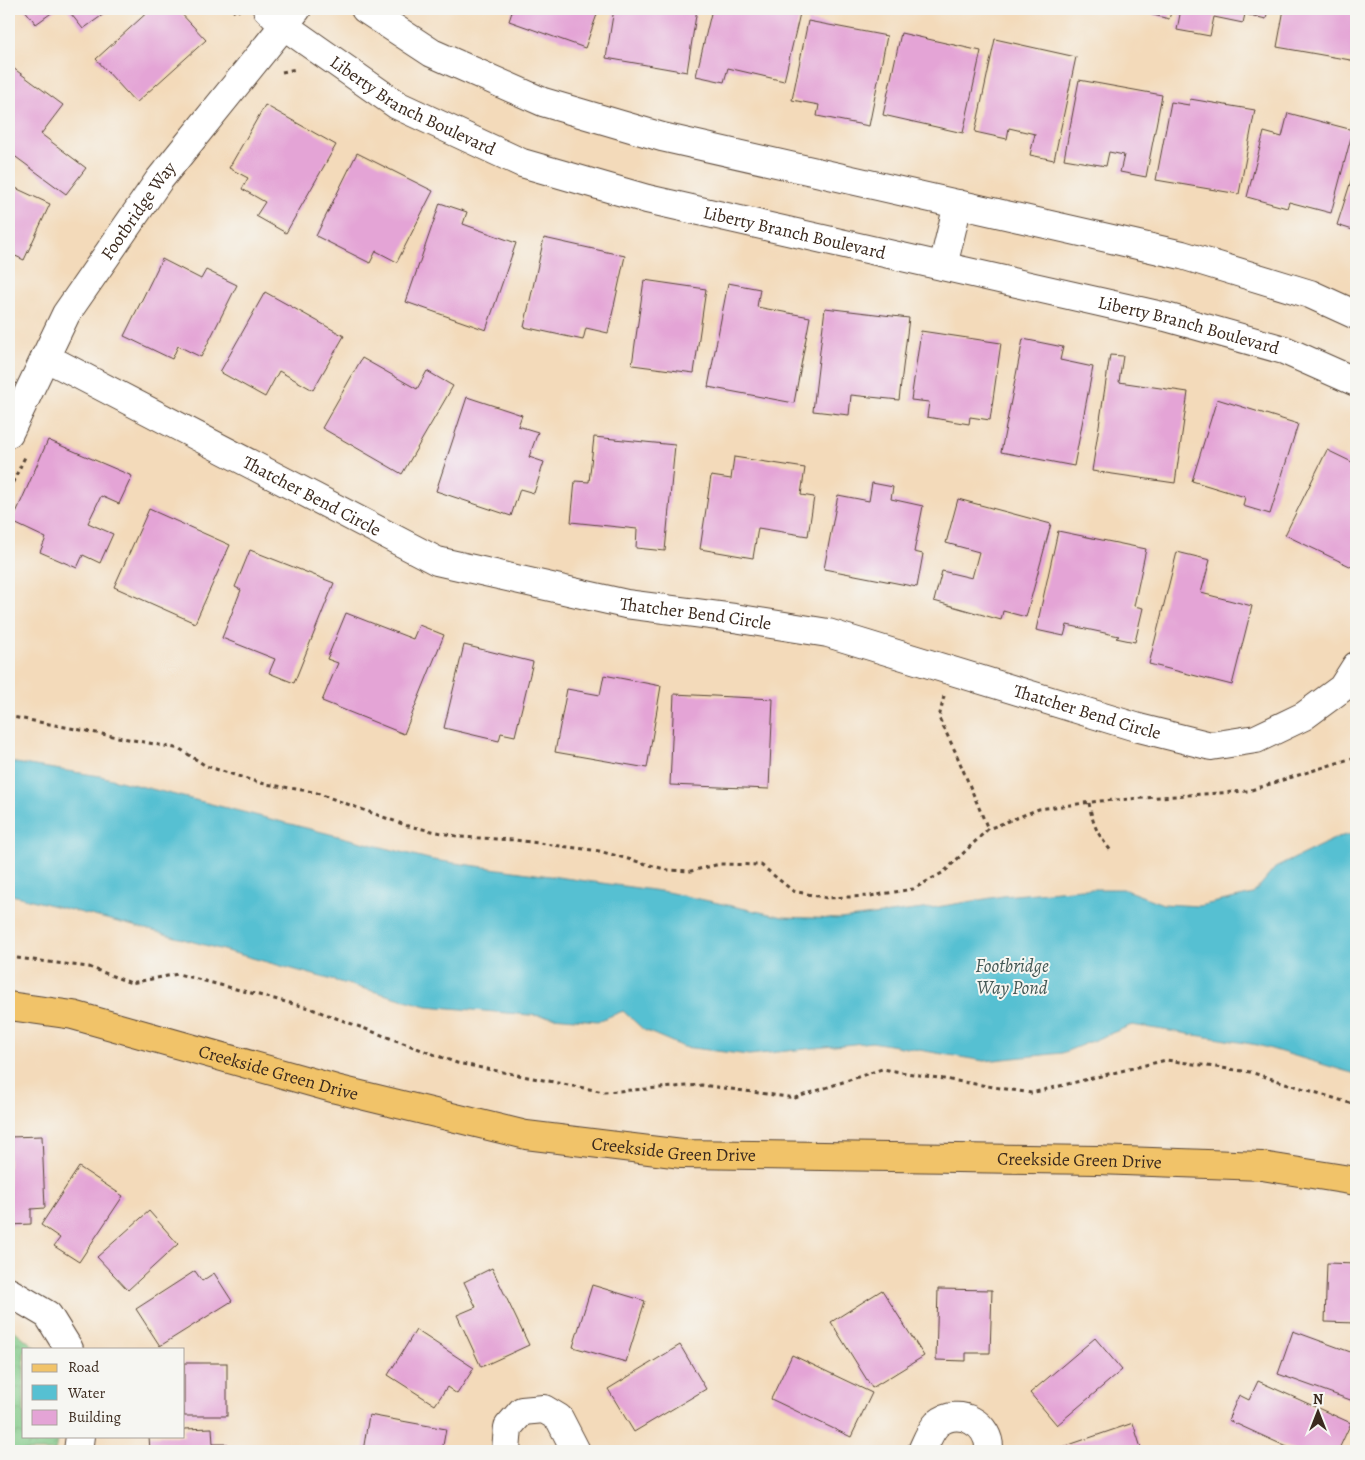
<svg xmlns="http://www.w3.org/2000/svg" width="1365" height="1460" viewBox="0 0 1365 1460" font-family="Alegreya,serif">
	<defs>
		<pattern id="park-crowns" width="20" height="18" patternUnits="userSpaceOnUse" patternTransform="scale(1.25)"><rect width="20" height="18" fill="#7dc784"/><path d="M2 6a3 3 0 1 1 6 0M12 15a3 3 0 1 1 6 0" fill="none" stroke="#68a26b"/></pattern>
	</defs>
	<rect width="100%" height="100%" fill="#f6f6f2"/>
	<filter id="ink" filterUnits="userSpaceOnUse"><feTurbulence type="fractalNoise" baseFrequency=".02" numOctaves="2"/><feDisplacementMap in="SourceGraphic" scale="10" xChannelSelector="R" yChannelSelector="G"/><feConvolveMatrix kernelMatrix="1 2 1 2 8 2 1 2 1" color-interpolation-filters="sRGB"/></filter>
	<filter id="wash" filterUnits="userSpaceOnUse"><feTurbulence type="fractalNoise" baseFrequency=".0096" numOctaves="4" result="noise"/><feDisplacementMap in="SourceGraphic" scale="20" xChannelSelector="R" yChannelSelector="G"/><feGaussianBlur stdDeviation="1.12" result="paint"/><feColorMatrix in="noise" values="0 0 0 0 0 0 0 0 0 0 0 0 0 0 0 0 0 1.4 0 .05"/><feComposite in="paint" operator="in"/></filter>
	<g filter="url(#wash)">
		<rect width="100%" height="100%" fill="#f3daba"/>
		<polygon fill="url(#park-crowns)" stroke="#5c7851" points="9,1326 37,1349 24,1349 24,1436 58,1436 55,1451 9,1451"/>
		<polygon fill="#56c0d2" stroke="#487578" points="9,762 100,776 433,860 667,892 783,917 840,919 931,908 1003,896 1081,889 1123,889 1163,904 1199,906 1253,894 1275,868 1338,837 1356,833 1356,1074 1345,1071 1258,1045 1132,1025 1062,1053 984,1061 872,1042 749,1055 684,1047 644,1030 623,1011 598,1021 427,1006 161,933 12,895 9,891"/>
		<g id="blocks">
			<g fill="#e4a4d6">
				<polygon points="24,9 57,9 36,24"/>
				<polygon points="67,9 111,9 83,29"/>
				<polygon points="151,9 177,9 206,40 136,103 96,59"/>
				<polygon points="513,9 599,9 585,48 509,21"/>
				<polygon points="614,9 697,9 687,72 606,58"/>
				<polygon points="712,9 801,9 784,81 728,68 724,82 696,76"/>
				<polygon points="1130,9 1172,9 1169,19"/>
				<polygon points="1181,9 1268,9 1266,19 1245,14 1243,23 1214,17 1210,36 1177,30"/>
				<polygon points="1284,9 1356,9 1356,61 1277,47"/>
				<polygon points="808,21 887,36 869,126 817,116 819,105 792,100"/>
				<polygon points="901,33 981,51 963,133 883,115"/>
				<polygon points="995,39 1076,57 1054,160 1030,155 1035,134 1009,128 1007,139 975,132"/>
				<polygon points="9,65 63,105 41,134 86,168 66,194 9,152"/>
				<polygon points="1079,80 1162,95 1146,177 1120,172 1124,155 1109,152 1106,166 1064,159"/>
				<polygon points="1190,99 1255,110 1239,194 1156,180 1171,102 1189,105"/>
				<polygon points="265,105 336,145 286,233 256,216 265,202 242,189 248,178 229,168"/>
				<polygon points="1288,113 1353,130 1331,213 1289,202 1287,208 1247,197 1264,132 1282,137"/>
				<polygon points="357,153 433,191 397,262 376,251 370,263 316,236"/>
				<polygon points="1356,165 1356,231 1337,225"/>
				<polygon points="9,185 50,204 24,260 9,253"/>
				<polygon points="440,203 467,212 463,224 516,243 486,330 406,302"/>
				<polygon points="544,238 625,256 608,333 586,328 583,340 524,327"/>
				<polygon points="162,259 201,279 206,270 237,285 201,357 178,346 172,359 124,336"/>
				<polygon points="644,280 706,289 694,373 632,365"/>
				<polygon points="728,283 760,289 757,307 810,317 794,403 708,387"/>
				<polygon points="265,292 344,336 313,390 279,371 265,397 220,372"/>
				<polygon points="825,308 909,318 899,400 851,395 849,415 813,411"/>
				<polygon points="921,331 1001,343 990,420 970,417 969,424 927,417 929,402 911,400"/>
				<polygon points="1023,339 1063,347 1060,360 1093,367 1074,466 1001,452"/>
				<polygon points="1110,355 1123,356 1119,382 1188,392 1175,483 1092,471"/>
				<polygon points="362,358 417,389 427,371 453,386 402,474 322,428"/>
				<polygon points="467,397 522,415 518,426 538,432 529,457 544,462 534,493 520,489 511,516 436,491"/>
				<polygon points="1217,399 1298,424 1270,514 1243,506 1245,497 1192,481"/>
				<polygon points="594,437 675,445 665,551 636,548 637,529 571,522 575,481 589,482"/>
				<polygon points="48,440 132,476 119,504 101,496 88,523 113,534 100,563 83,555 77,568 40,552 46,538 12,522"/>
				<polygon points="1327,450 1356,464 1356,569 1285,535"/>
				<polygon points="734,457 805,468 801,495 814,497 808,536 758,528 753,558 700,549 711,476 731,479"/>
				<polygon points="872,483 893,487 891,499 923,506 914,552 923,554 917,587 824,569 838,495 869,501"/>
				<polygon points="958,499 1051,524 1026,617 1003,611 1001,620 934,601 942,571 972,578 979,552 946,543"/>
				<polygon points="149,509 230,545 195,623 114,587"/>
				<polygon points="1058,531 1146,549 1134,606 1143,608 1135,642 1116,638 1119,636 1067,625 1064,636 1036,630"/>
				<polygon points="250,550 334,583 294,683 269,673 275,659 222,638 241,590 235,587"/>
				<polygon points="1177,552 1210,560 1201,593 1252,606 1232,685 1149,664"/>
				<polygon points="346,613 413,639 419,625 444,635 404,734 322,701 338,663 327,659"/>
				<polygon points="464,645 533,662 515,736 501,733 499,741 444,728"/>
				<polygon points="604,675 661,686 647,768 555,752 567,689 600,695"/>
				<polygon points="674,694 773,699 769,789 670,785"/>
				<polygon points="42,1136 45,1208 31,1209 31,1224 9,1225 9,1137"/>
				<polygon points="79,1167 123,1196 79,1262 54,1246 60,1238 41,1225"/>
				<polygon points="149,1211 178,1244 128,1290 97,1257"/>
				<polygon points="1327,1263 1356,1264 1356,1323 1325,1322"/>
				<polygon points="492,1268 529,1345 481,1367 457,1315 476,1307 464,1282"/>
				<polygon points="195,1271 202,1281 214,1273 232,1301 160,1346 136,1309"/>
				<polygon points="592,1285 645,1301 626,1362 573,1347"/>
				<polygon points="938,1289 992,1290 990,1353 966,1353 966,1361 936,1360"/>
				<polygon points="882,1290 924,1356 872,1388 831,1322"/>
				<polygon points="416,1330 474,1368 457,1394 447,1387 435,1405 388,1375"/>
				<polygon points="1293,1331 1356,1354 1356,1402 1278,1374"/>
				<polygon points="1095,1338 1122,1370 1057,1425 1030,1393"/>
				<polygon points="680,1345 706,1389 634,1432 608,1389"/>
				<polygon points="792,1355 872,1393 851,1437 771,1399"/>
				<rect x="184" y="1363" width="43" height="53"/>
				<polygon points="1258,1381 1351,1423 1338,1451 1296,1451 1228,1420 1239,1395 1249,1400"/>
				<polygon points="369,1415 446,1429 442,1451 363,1451"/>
				<polygon points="1133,1423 1142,1451 1051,1451"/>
				<polygon points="212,1428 213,1444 228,1444 229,1451 150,1451 149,1436 184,1436 184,1429"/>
			</g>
		</g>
	</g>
	<g filter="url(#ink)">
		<use href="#blocks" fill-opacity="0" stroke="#574435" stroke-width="1"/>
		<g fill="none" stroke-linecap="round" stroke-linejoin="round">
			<defs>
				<g id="minor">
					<path id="s1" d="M267 9 283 25 397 105 522 163 647 199 1166 317 1284 350 1356 382"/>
					<polyline points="365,9 432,53 543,102 662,137 1182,255 1310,294 1356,315"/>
					<polyline points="943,266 958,204"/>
					<path id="s2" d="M45 357 437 561 626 604 734 618 828 633 1139 728 1211 746 1256 739 1304 716 1342 688 1356 666"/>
					<path id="s3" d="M9 433 66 314 159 180 297 9"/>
					<polyline points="9,1292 48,1315 69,1349"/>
					<polyline points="78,1451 80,1436"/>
					<polyline points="506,1451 508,1427 522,1411 544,1409 559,1418 576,1451"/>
					<path d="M922 1451C926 1442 930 1431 937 1424 959 1406 991 1424 989 1451"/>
				</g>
				<g id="major">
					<path id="s4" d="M9 1006 73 1015 336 1089 526 1135 682 1154 1097 1160 1262 1166 1356 1181"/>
				</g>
			</defs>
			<use href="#minor" stroke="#574435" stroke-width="30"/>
			<use href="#major" stroke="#574435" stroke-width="30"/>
			<g stroke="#574435" stroke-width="3" stroke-dasharray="4 4" stroke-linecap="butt">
				<polyline points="232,9 236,13 240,9"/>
				<polyline points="282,72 296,69"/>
				<polyline points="9,490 25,457"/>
				<polyline points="944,696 939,718 955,751 988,829"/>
				<polyline points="9,713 13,717 180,749 206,766 260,783 314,792 408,826 461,837 515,840 599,851 668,870 691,871 720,864 761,865 793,891 827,898 870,896 913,889 944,872 988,829 1039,809 1100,801 1248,791 1356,757"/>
				<path d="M1089 803C1093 825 1097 834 1112 852"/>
				<polyline points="9,957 89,967 131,983 178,974 309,1008 457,1063 604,1092 702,1085 795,1098 882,1069 1031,1093 1166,1060 1250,1072 1356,1105"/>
			</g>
			<use href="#minor" stroke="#fff" stroke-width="28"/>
			<use href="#major" stroke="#f1c369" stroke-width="28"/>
		</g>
	</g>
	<g text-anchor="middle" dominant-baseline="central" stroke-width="4" stroke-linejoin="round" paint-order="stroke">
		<g font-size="18" fill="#3b2a1e" stroke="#f6f6f2">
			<text stroke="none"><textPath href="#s1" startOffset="176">Liberty Branch Boulevard</textPath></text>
			<text stroke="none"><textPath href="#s3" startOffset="258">Footbridge Way</textPath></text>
			<text stroke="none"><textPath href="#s1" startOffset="581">Liberty Branch Boulevard</textPath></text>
			<text stroke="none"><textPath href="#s1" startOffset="986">Liberty Branch Boulevard</textPath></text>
			<text stroke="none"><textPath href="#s2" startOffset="301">Thatcher Bend Circle</textPath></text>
			<text stroke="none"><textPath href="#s2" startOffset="706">Thatcher Bend Circle</textPath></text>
			<text stroke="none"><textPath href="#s2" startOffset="1111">Thatcher Bend Circle</textPath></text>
			<text stroke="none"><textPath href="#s4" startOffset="278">Creekside Green Drive</textPath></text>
			<text stroke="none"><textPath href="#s4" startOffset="682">Creekside Green Drive</textPath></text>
			<text stroke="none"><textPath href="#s4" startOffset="1088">Creekside Green Drive</textPath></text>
		</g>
		<g font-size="19" font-style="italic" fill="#435754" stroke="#f6f6f2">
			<text x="1012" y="966">Footbridge<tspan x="1012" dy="22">Way Pond</tspan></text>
		</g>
	</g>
	<rect width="1365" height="1460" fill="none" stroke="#f6f6f2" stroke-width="30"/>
	<rect x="22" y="1348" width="162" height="90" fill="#f6f6f2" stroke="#aba49d"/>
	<rect x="32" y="1364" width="25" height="8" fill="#f1c369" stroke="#aba49d"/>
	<text x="68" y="1372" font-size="15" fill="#3b2a1e">Road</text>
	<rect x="32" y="1385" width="25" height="15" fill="#56c0d2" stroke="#aba49d"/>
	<text x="68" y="1398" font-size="15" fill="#3b2a1e">Water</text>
	<rect x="32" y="1410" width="25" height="15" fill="#e4a4d6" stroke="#aba49d"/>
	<text x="68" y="1422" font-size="15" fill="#3b2a1e">Building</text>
	<g transform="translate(1318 1412)" stroke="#f6f6f2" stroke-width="4" paint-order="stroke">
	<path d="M0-4L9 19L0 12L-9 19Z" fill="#3b2a1e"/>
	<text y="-8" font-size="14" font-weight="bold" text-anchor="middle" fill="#3b2a1e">N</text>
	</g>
</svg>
